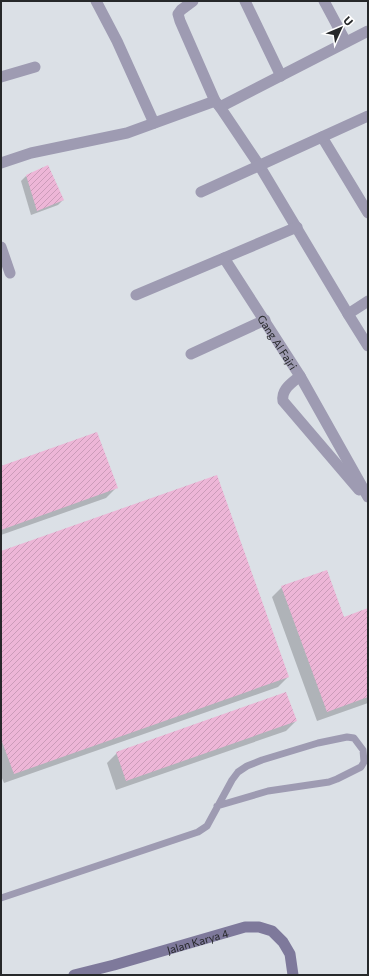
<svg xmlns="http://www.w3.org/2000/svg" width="369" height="976" viewBox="0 0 369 976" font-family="Commissioner,sans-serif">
	<defs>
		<pattern id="building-hatch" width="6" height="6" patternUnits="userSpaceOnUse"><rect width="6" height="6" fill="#edb6d7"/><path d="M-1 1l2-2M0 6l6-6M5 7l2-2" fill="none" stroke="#cb9cb9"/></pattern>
	</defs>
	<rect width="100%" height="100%" fill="#dbe0e6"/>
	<g fill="#0003">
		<polygon points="26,176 63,200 58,205 31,215 21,181"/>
		<polygon points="1,467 116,488 106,498 1,535"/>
		<polygon points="1,552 288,677 278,687 4,783 1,776"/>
		<polygon points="282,587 343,618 368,609 368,703 317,721 272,597"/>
		<polygon points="296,721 286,731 116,790 107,763 117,753"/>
	</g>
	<g fill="url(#building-hatch)">
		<polygon points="48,165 64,200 37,211 26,175"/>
		<polygon points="97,432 118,488 1,530 1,466"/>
		<polygon points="217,475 289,677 14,774 1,739 1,551"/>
		<polygon points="327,570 344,617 368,608 368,697 327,712 281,586"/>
		<polygon points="286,692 297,721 126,781 116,752"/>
	</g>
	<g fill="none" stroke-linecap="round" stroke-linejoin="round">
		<polyline stroke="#9e9bb2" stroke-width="7" points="1,898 198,832 207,826 232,780 238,772 247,766 262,760 318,743 347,737 354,738 363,750 364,762 361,767 337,779 329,782 268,791 217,806"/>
		<g stroke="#9e9bb2" stroke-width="11">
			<polyline points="96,1 117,41 154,123"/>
			<polyline points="193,1 181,10 178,14 180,21 215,101"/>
			<polyline points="245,1 281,76"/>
			<polyline points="324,1 346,42"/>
			<polyline points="1,77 35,67"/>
			<polyline points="220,107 368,31"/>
			<polyline points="322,137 368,213"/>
			<polyline points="1,163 31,153 127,133 215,101 220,107 259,165 348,314 368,301"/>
			<polyline points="201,192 368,116"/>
			<path id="s1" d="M297 227 224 258 300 376 368 497"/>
			<polyline points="1,247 10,273"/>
			<polyline points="136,295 224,258"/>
			<polyline points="348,314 368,346"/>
			<polyline points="191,354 265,320"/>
			<path d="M300 376C292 383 281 389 283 401L359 490"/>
		</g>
		<path stroke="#7e799b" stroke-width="11" id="s2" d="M74 975 114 965 245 927H259L272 931 283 942 290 954 293 975"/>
	</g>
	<g text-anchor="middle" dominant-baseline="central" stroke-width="3" stroke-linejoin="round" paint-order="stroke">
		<g font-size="11" fill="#26282a" stroke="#fff">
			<text stroke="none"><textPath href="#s1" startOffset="179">Gang Al Fajri</textPath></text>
			<text stroke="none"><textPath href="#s2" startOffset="128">Jalan Karya 4</textPath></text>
		</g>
	</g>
	<rect width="369" height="976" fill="none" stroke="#26282a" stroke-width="4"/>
	<g transform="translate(341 28) rotate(46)" stroke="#ffffff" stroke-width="3" paint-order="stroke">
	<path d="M0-3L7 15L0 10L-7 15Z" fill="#26282a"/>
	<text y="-6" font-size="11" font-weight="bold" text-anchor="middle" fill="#26282a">U</text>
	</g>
</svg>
